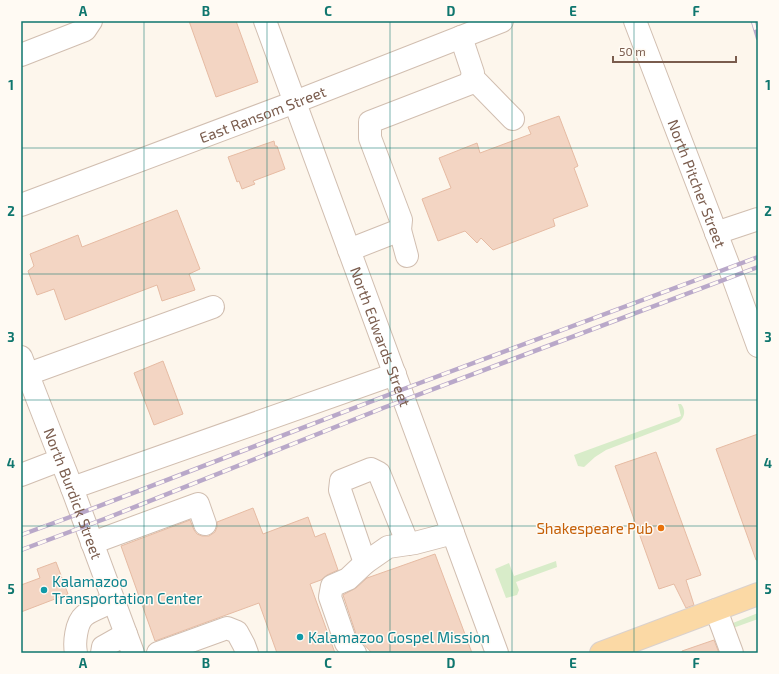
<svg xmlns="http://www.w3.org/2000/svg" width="779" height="674" viewBox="0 0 779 674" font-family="'Exo 2',sans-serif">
	<rect width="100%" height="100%" fill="#fdf6ec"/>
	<g fill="#d8ecc9">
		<path d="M678 404H681C686 410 685 417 679 422L606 450 595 457 584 467 578 466 574 455 681 416Z"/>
		<polygon points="556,561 557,567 516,582 519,590 517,595 506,598 495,569 509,563 514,576"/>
		<polygon points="758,613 758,619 733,628 728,625"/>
	</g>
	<g fill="#f3d5c3" stroke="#e6bba3">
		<polygon points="189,21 236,21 258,82 216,97"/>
		<polygon points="559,116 578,166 574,168 588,206 553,219 555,226 493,250 481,238 477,243 465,231 438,241 422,199 451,188 439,158 477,143 480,153 531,134 528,127"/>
		<polygon points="274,141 275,146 277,146 285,169 253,181 255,184 242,189 239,181 237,182 228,157"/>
		<polygon points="177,210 200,269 189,274 195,290 162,301 157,285 65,320 54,289 37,295 28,271 34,266 30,254 78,235 82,247"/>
		<polygon points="163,361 183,414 154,425 134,373"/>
		<polygon points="758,434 758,560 756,560 716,449"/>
		<polygon points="656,452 701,575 686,580 694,605 686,608 674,584 659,589 615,466"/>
		<polygon points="253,508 263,534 308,517 315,537 325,533 338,570 327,575 321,580 310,584 335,653 277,653 259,603 155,641 121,546 190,520 194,530 197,534 202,536 209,536 215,532 217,527 217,522"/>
		<polygon points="435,554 472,653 372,653 357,637 343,595 356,588 367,578"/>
		<polygon points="56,562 68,594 21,612 21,585 40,578 37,569"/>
		<polygon points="714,640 719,653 682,653 682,651"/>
	</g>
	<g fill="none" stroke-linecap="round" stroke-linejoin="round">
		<defs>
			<g id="minor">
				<path id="s1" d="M265 21 497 653"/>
				<path id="s2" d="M635 21 733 277 758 346"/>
				<polyline points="21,55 85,30 91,21"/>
				<polyline points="472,77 513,119"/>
				<path id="s3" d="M21 205 295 102 502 21"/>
				<polyline points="400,230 407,256"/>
				<polyline points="716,233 758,219"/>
				<polyline points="349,250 400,230 401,220 370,138 370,122 471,83 473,73 461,37"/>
				<path id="s4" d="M21 357 72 488 133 653"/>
				<polyline points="28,374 213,307"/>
				<polyline points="21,475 60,460"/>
				<polyline points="72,488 395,374"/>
				<polyline points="92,543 198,504 205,524"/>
				<polyline points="365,563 340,490 341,481 371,469 379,473 408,544"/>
				<polyline points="716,610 732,653"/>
				<path d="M76 653C74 643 76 623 84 616 89 611 106 605 113 601"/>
				<polyline points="102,653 103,647 126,634"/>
				<polyline points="158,653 227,628 237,632 244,645 247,653"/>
				<polyline points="355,653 346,643 330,597 332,586 348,579 365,563 388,547 415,543 453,533"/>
			</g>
			<polyline id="major" points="601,653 758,594"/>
		</defs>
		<use href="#minor" stroke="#d1beb0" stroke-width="24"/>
		<use href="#major" stroke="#dad1cd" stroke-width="24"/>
		<use href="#minor" stroke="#fff" stroke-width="22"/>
		<use href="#major" stroke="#fbd9a5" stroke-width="22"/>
		<defs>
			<g id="rail">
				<polyline points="753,21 758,38"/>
				<polyline points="21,535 81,513 401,390 758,257"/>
				<polyline points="21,550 107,518 383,408 758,267"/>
			</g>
		</defs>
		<use href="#rail" stroke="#b9a8c9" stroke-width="4.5"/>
		<use href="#rail" stroke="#fffaf3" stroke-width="3" stroke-dasharray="9" stroke-linecap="butt"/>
	</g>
	<path fill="none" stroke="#0f766e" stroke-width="1" stroke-opacity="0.55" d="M144 21V653M267 21V653M390 21V653M512 21V653M634 21V653M21 148H758M21 274H758M21 400H758M21 526H758"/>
	<circle fill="#e8710a" stroke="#fffaf3" stroke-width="1.5" cx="661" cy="528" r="4"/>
	<g fill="#0f9aa8" stroke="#fffaf3" stroke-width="1.5">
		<circle cx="44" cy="590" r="4"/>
		<circle cx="300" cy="637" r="4"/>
	</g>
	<g text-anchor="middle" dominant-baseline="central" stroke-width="3" stroke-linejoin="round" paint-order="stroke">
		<g font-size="15" fill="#7a5c4d" stroke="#fffaf3">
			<text stroke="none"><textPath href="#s3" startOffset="258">East Ransom Street</textPath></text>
			<text stroke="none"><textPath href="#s2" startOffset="174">North Pitcher Street</textPath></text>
			<text stroke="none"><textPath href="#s1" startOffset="336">North Edwards Street</textPath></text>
			<text stroke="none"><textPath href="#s4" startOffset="146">North Burdick Street</textPath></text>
		</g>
		<g font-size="15" fill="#c56008" stroke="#fffaf3" text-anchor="end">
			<text x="653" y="528">Shakespeare Pub</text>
		</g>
		<g font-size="15" fill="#0d838f" stroke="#fffaf3" text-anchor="start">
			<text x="52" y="581">Kalamazoo<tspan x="52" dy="17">Transportation Center</tspan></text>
			<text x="308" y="637">Kalamazoo Gospel Mission</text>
		</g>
	</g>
	<rect width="779" height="674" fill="none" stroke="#fffaf3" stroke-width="44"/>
	<path d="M613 56v6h123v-6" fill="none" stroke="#7a5c4d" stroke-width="2"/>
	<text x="619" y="56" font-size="12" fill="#7a5c4d" stroke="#fffaf3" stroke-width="3" paint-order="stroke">50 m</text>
	<rect x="22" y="22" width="735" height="630" fill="none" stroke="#0f766e" stroke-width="1.5"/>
	<g font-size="13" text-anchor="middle" font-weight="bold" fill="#0f766e">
		<text x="83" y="16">A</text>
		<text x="206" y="16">B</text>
		<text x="328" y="16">C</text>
		<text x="451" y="16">D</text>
		<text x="573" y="16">E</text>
		<text x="696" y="16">F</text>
		<text x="11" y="90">1</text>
		<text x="768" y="90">1</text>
		<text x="11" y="216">2</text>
		<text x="768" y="216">2</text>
		<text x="11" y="342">3</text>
		<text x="768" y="342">3</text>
		<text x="11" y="468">4</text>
		<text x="768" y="468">4</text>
		<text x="11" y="594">5</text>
		<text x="768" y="594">5</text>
		<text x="83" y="668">A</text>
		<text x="206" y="668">B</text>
		<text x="328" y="668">C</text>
		<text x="451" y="668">D</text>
		<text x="573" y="668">E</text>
		<text x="696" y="668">F</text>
	</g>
</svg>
